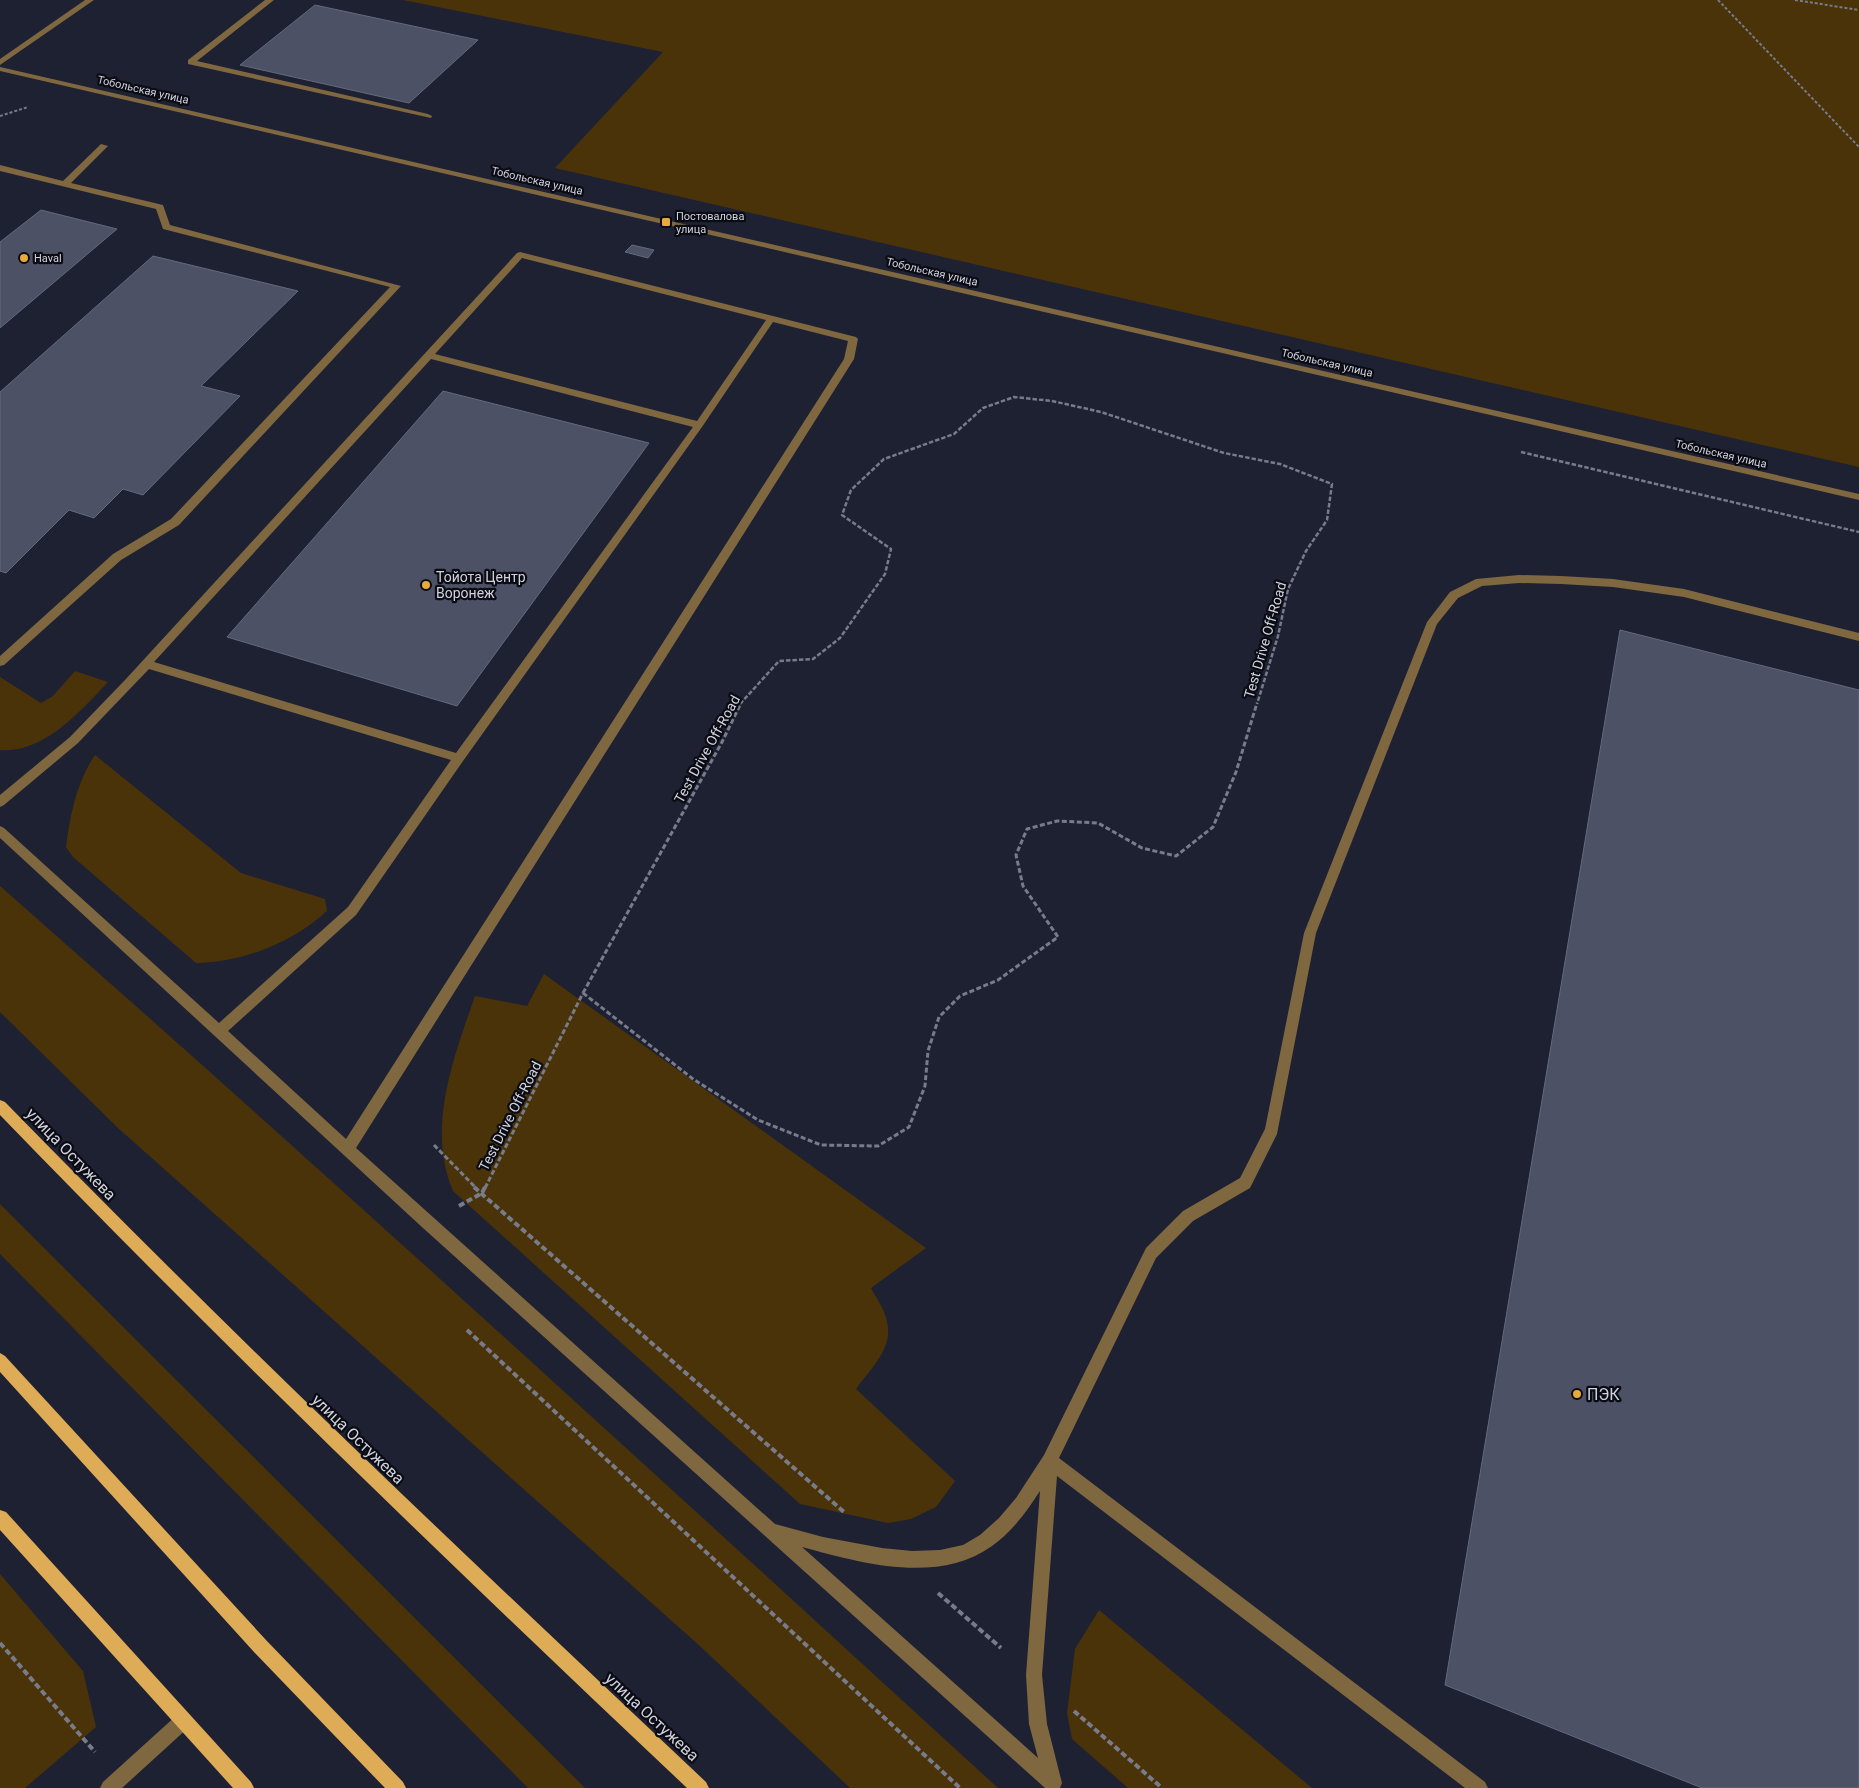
<svg xmlns="http://www.w3.org/2000/svg" width="1859" height="1788" viewBox="0 0 1859 1788" font-family="Roboto,sans-serif">
	<rect width="100%" height="100%" fill="#1e2132"/>
	<g fill="#4a3309">
		<polygon points="403,0 1859,0 1859,467 555,168 663,52"/>
		<path d="M75 671 108 682C81 711 43 754 0 750V677L41 703 53 696Z"/>
		<path d="M95 755 241 873 325 899 327 911C292 943 243 962 196 963L73 857 66 847C70 815 77 781 95 755Z"/>
		<path d="M0 886C337 1182 667 1485 998 1788H850L701 1647 118 1128 0 1012Z"/>
		<path d="M544 974 926 1248 871 1288C875 1296 881 1304 884 1312 898 1345 874 1364 856 1389L955 1481 936 1507 911 1519 888 1523 800 1504 453 1191C426 1128 454 1057 475 996L527 1006Z"/>
		<polygon points="0,1204 585,1788 528,1788 0,1254"/>
		<polygon points="0,1574 83,1671 96,1727 25,1788 0,1788"/>
		<polygon points="1099,1610 1312,1788 1128,1788 1072,1739 1067,1713 1075,1649"/>
	</g>
	<g fill="#4c5165" stroke="#65697e">
		<polygon points="315,5 478,40 409,103 240,65"/>
		<polygon points="41,210 117,229 0,328 0,242"/>
		<polygon points="632,245 654,250 648,258 625,252"/>
		<polygon points="153,256 298,291 201,386 240,396 143,495 123,489 94,518 69,510 6,573 0,571 0,392"/>
		<polygon points="443,391 649,443 457,706 227,637"/>
		<polygon points="1620,630 1859,690 1859,1788 1702,1788 1445,1685"/>
	</g>
	<g fill="none" stroke-linecap="round" stroke-linejoin="round">
		<g stroke="#787b89" stroke-width="2" stroke-dasharray="3 2" stroke-linecap="butt">
			<polyline points="1718,0 1859,147"/>
			<polyline points="1795,0 1859,10"/>
			<polyline points="0,116 28,107"/>
		</g>
		<g stroke="#787b89" stroke-width="2.5" stroke-dasharray="4.5 2" stroke-linecap="butt">
			<polyline points="1521,452 1859,532"/>
			<polyline points="740,704 779,661 813,659 840,638 885,574 891,549 842,515 851,490 884,459 954,434 983,408 1014,397 1052,401 1101,412 1224,453 1280,464 1332,484 1327,520 1306,551 1288,589 1278,636 1257,704"/>
		</g>
		<g stroke="#787b89" stroke-width="3" stroke-dasharray="5 2.5" stroke-linecap="butt">
			<polyline points="583,993 693,1079 758,1120 821,1145 878,1146 909,1127 925,1086 928,1051 939,1017 960,996 998,980 1058,937 1023,886 1016,855 1027,829 1057,821 1098,823 1142,848 1176,856 1213,827 1236,772 1257,703"/>
			<polyline points="583,993 722,742 741,703"/>
			<polyline points="434,1145 476,1188"/>
			<polyline points="485,1188 583,993"/>
		</g>
		<g stroke="#787b89" stroke-width="4" stroke-dasharray="6 3" stroke-linecap="butt">
			<polyline points="474,1187 844,1512"/>
			<polyline points="459,1206 482,1193 485,1187"/>
			<polyline points="467,1330 960,1788"/>
			<polyline points="938,1593 1001,1648"/>
			<polyline points="0,1643 95,1752"/>
			<polyline points="1074,1711 1162,1788"/>
		</g>
		<g fill="#7f6740" fill-rule="evenodd">
			<polygon points="85,0 94,0 0,65 0,59"/>
			<polygon points="265,0 274,0 197,61 428,114 432,116 431,118 188,64 188,60"/>
			<polygon points="0,67 1859,494 1859,500 0,71"/>
			<polygon points="101,144 108,146 71,183 163,205 170,225 401,286 179,525 121,560 4,665 0,666 0,656 113,554 171,519 390,287 163,229 156,209 0,171 0,165 63,181"/>
			<path d="M520 252 856 337 858 339 854 359 356 1148 775 1524 823 1537 882 1548 912 1551 940 1550 963 1545 980 1535 999 1518 1016 1498 1044 1455 1146 1248 1183 1211 1240 1178 1265 1129 1304 933 1427 622 1450 592 1476 579 1519 575 1561 576 1613 579 1684 589 1859 633V641L1684 597 1613 587 1561 584 1519 583 1482 586 1458 598 1437 624 1316 933 1277 1134 1250 1188 1193 1221 1156 1258 1059 1458 1485 1782 1488 1788H1465L1057 1476 1042 1675 1047 1724 1062 1783 1060 1788H1045L423 1228 0 838V826L4 828 219 1023 348 907 451 760 149 669 78 743 4 805 0 807V795L70 737 125 680 517 253ZM522 258 766 320 697 421 435 354ZM773 322 848 341 844 359 346 1139 228 1031 356 915 463 761 702 427ZM431 359 693 427 456 753 154 662ZM1040 1491 1026 1675 1029 1724 1038 1758 802 1547C861 1563 938 1585 992 1546 1012 1532 1027 1511 1040 1491Z"/>
			<polygon points="183,1712 189,1715 192,1721 189,1727 122,1788 100,1788 103,1782 177,1715"/>
		</g>
		<g fill="#deab56" fill-rule="evenodd">
			<path d="M0 1100 5 1102C232 1335 469 1559 706 1782L709 1788H687C454 1568 223 1346 0 1115Z"/>
			<polygon points="0,1353 5,1356 266,1640 403,1782 406,1788 385,1788 254,1652 0,1372"/>
			<polygon points="0,1510 6,1512 251,1782 254,1788 233,1788 0,1530"/>
		</g>
	</g>
	<g fill="#e9ab38" stroke="#0a0b13" stroke-width="2">
		<rect x="661" y="217" width="10" height="10" rx="2.5"/>
		<circle cx="24" cy="258" r="5"/>
		<circle cx="426" cy="585" r="5"/>
		<circle cx="1577" cy="1394" r="5"/>
	</g>
	<g text-anchor="middle" dominant-baseline="central" stroke-width="4.5" stroke-linejoin="round" paint-order="stroke">
		<g font-size="11" fill="#d0d2de" stroke="#0a0b13">
			<text transform="translate(143 90) rotate(13)">Тобольская улица</text>
			<text transform="translate(537 181) rotate(13)">Тобольская улица</text>
			<text transform="translate(932 272) rotate(13)">Тобольская улица</text>
			<text transform="translate(1327 363) rotate(13)">Тобольская улица</text>
			<text transform="translate(1721 454) rotate(13)">Тобольская улица</text>
		</g>
		<g font-size="11" fill="#d0d2de" stroke="#0a0b13" text-anchor="start">
			<text x="676" y="216">Постовалова<tspan x="676" dy="13">улица</tspan></text>
			<text x="34" y="258">Haval</text>
		</g>
		<g font-size="14" fill="#d0d2de" stroke="#0a0b13" text-anchor="start">
			<text x="436" y="577">Тойота Центр<tspan x="436" dy="16">Воронеж</tspan></text>
		</g>
		<g font-size="14" fill="#d0d2de" stroke="#0a0b13">
			<text transform="translate(1265 640) rotate(-74)">Test Drive Off-Road</text>
			<text transform="translate(707 749) rotate(-61)">Test Drive Off-Road</text>
			<text transform="translate(510 1116) rotate(-63)">Test Drive Off-Road</text>
		</g>
		<g font-size="16" fill="#d0d2de" stroke="#0a0b13">
			<text transform="translate(71 1154) rotate(46)">улица Остужева</text>
			<text transform="translate(358 1439) rotate(44)">улица Остужева</text>
			<text transform="translate(652 1717) rotate(43)">улица Остужева</text>
		</g>
		<g font-size="16" fill="#d0d2de" stroke="#0a0b13" text-anchor="start">
			<text x="1587" y="1394">ПЭК</text>
		</g>
	</g>
</svg>
